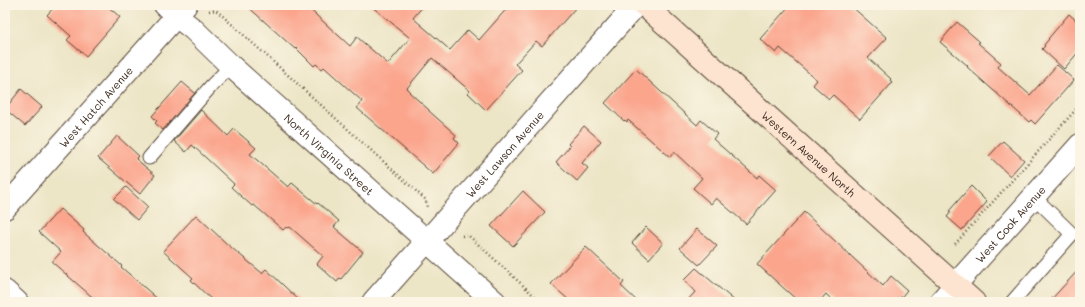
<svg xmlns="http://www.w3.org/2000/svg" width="1085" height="307" viewBox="0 0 1085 307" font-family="Mali,sans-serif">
	<rect width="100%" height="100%" fill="#fcf5e5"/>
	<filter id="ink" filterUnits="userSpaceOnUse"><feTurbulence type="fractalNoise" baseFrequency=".025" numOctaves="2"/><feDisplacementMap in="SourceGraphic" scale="8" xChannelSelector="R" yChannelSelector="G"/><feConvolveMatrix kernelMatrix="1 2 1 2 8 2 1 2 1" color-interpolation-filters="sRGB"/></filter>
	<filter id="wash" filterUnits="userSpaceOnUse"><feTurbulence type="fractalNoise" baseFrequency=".012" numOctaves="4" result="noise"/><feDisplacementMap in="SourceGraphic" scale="16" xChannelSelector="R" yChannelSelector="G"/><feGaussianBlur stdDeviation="0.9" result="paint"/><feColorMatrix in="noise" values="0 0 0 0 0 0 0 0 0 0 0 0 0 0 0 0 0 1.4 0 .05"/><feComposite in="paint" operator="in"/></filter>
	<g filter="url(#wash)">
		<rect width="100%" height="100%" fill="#ece5c6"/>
		<g id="blocks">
			<g fill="#fba58d">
				<polygon points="56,5 106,5 120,17 86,56 67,40 71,36 47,15"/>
				<polygon points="246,5 305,5 350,46 357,37 388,64 410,38 370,5 424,5 413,18 450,50 468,30 479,40 510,5 578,5 542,46 536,41 515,64 522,70 486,110 468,93 470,91 432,58 407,88 410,91 409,92 429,110 429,111 456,135 454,138 459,143 433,174 357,108 362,101 324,67 322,69 316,64 314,66 296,48 295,49"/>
				<polygon points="790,5 850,5 887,38 868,58 891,79 890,80 892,83 860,119 833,95 829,99 813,85 817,80 780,48 776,53 760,39"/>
				<polygon points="1069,14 1080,24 1080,50 1064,69 1042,49 1045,46 1044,45 1049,39 1048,39"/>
				<polygon points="957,22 980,42 978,43 1001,63 998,67 1030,95 1057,65 1074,80 1035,124 1031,120 1029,122 967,67 968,66 940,42"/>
				<polygon points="636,69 697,125 701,120 717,134 713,139 757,178 759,175 776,190 746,224 716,198 711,204 693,188 702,178 674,152 670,157 628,120 627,122 625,120 624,121 605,103"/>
				<polygon points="182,82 195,93 163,130 155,123 157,121 152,116"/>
				<polygon points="21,89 42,107 25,126 5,109"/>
				<polygon points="201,110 228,136 234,129 256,148 250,154 288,187 292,183 317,204 318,203 339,221 334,227 363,252 341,279 340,278 337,282 317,264 323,256 290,227 288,228 286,227 283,230 254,205 252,206 231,187 234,184 192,145 186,152 174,141"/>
				<polygon points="584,126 601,141 582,163 588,168 577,181 556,162 570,146 568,144"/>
				<polygon points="117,136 139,156 136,159 155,175 140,194 98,158"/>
				<polygon points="1003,141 1024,160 1010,176 989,156"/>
				<polygon points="971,186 987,202 962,230 947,217 951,212 949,211"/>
				<polygon points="126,187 148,207 137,220 114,199"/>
				<polygon points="523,191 545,212 513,246 491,226"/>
				<polygon points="60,209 84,230 83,232 122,266 121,267 161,302 98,302 52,262 61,252 39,232"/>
				<polygon points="804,212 883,286 891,276 907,290 899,300 901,302 834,302 826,294 819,302 799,302 757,264"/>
				<polygon points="196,215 227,244 262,273 266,269 301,302 214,302 191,280 193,278 163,251"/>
				<polygon points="646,227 663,243 649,259 632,243"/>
				<polygon points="697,229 717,246 699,265 680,248"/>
				<polygon points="586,247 624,282 621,286 638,302 571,302 551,284"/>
				<polygon points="696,268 736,302 686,302 695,292 684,280"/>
				<polygon points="1080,268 1080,302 1049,302"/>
			</g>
		</g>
	</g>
	<g filter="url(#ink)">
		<use href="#blocks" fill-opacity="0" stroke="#564637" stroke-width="1"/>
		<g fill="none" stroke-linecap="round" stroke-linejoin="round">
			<defs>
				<g id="lane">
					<polyline points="149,158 212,85 231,66"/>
					<polyline points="1012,302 1072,234 1034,197"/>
				</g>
				<g id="street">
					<path id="s1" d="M165 5 176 16 193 29 231 66 495 302"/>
					<path id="s2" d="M5 208 186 5"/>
					<polyline points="5,291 17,302"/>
					<path id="s3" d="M373 302 636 5"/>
					<path id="s4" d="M940 302 1080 145"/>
				</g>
				<g id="secondary">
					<path id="s5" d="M644 5 974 302"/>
				</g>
			</defs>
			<use href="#lane" stroke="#564637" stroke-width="15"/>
			<use href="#street" stroke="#564637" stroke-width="24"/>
			<use href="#secondary" stroke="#564637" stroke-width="24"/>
			<g stroke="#564637" stroke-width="2.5" stroke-dasharray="1 3" stroke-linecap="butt">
				<polyline points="209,11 216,10 426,200 427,208"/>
				<polyline points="462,236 468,235 541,302"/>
				<polyline points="955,244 1080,105"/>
			</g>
			<use href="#lane" stroke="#fff" stroke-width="13"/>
			<use href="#street" stroke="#fff" stroke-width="22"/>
			<use href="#secondary" stroke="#fde4d1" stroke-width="22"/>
		</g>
	</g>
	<g text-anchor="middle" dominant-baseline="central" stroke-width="3.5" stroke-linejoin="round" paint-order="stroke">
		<g font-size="11" fill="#3b2a1e" stroke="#fcf5e5">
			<text stroke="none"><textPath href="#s2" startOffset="136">West Hatch Avenue</textPath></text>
			<text stroke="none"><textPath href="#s1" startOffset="222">North Virginia Street</textPath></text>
			<text stroke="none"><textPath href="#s3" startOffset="198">West Lawson Avenue</textPath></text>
			<text stroke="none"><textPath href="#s5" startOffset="222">Western Avenue North</textPath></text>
			<text stroke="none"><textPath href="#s4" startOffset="105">West Cook Avenue</textPath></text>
		</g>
	</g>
	<rect width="1085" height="307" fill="none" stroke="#fcf5e5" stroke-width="20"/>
</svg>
